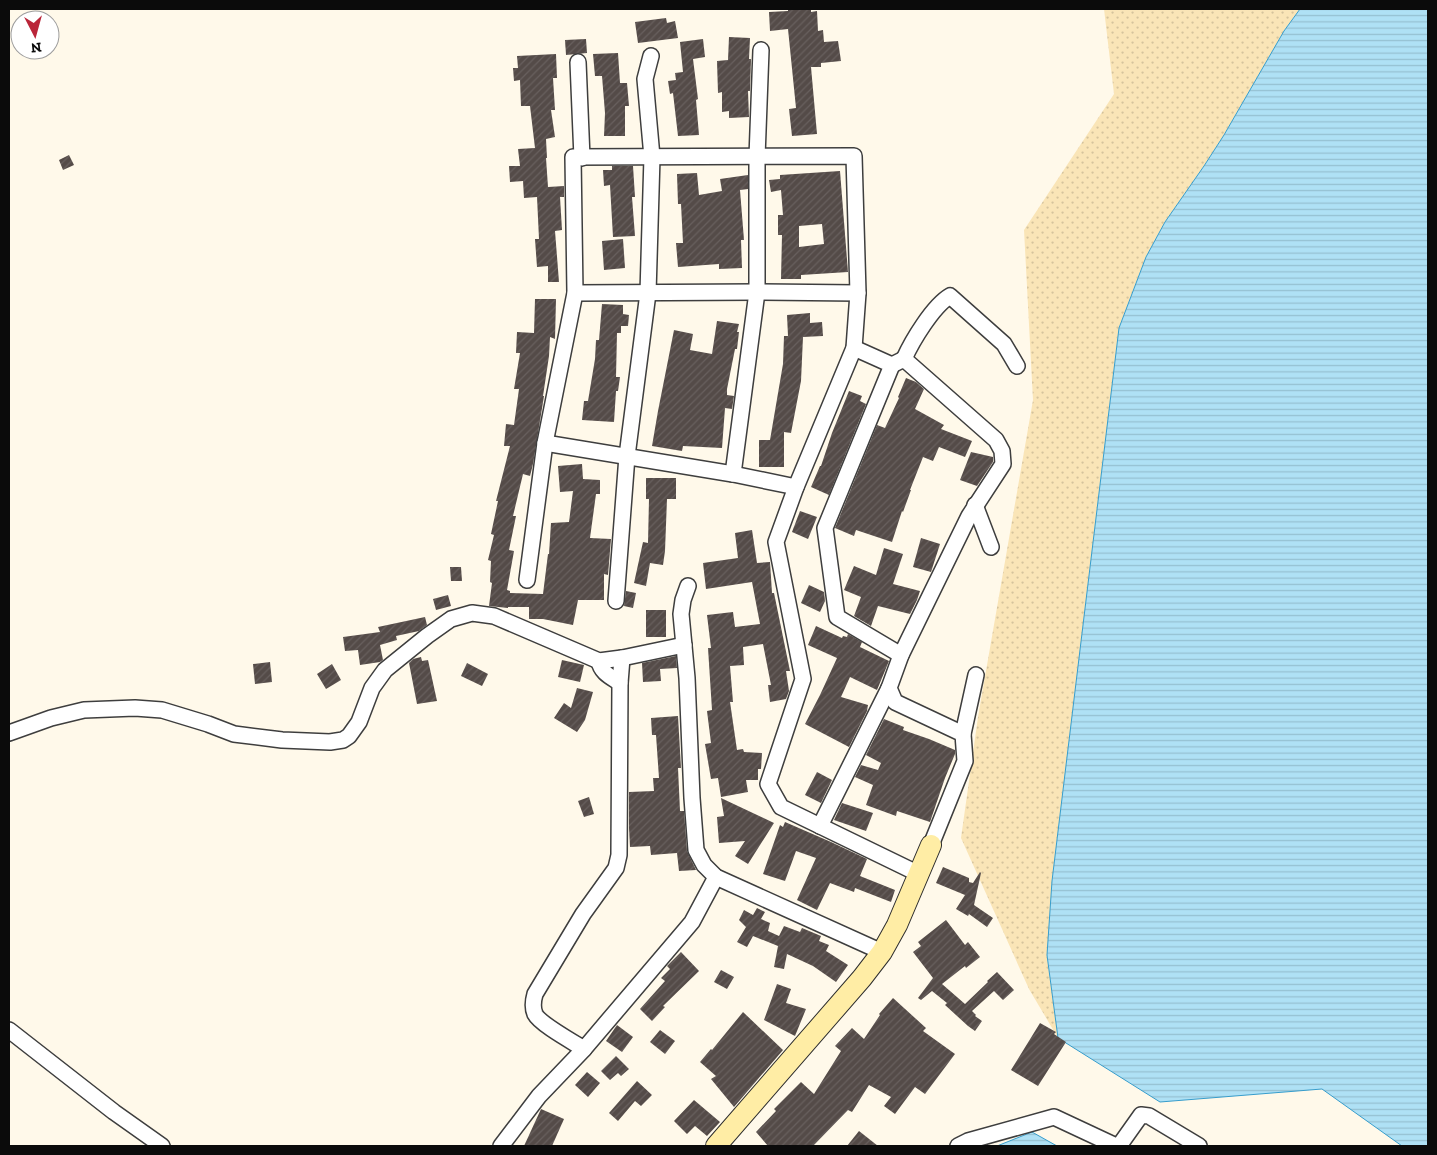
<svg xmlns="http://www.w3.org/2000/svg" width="1437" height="1155" viewBox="0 0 1437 1155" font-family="'Zilla Slab',serif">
	<defs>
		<pattern id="sand-dots" width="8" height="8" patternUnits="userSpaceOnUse" patternTransform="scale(1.25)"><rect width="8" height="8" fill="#fae5b7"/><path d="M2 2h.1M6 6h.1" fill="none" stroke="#d5c39c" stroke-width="1.8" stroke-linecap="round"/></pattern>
		<pattern id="water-rules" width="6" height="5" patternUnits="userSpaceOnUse" patternTransform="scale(1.25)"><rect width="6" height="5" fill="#afe1f5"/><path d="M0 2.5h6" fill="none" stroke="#95c0d1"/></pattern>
		<pattern id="building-hatch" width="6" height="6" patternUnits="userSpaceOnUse" patternTransform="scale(1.25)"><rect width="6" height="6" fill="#544b48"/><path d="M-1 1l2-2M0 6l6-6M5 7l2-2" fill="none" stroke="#68605e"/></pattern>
	</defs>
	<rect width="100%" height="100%" fill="#fff9ea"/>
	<polygon fill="url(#sand-dots)" points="1104,9 1300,9 1284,31 1224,135 1204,166 1165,222 1146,257 1119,328 1052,881 1047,955 1058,1038 1029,989 961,838 978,717 1033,400 1024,230 1114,94"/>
	<g fill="url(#water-rules)" stroke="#379dcc">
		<polygon points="1300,9 1428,9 1428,1146 1402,1146 1322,1089 1160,1102 1058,1038 1047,955 1052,881 1119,328 1146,257 1165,222 1204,166 1224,135 1284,31"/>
		<polygon points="1032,1132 1057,1146 997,1146"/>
	</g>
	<g fill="url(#building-hatch)" fill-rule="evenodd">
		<polygon points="788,9 811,9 811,12 817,11 818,31 823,30 824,42 838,41 841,61 821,63 821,67 811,67 817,134 792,136 789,109 796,108 788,29 770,31 769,12 788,11"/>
		<polygon points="666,18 667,23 675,21 678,38 638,43 635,22"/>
		<polygon points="729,37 750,38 749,59 751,59 750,91 748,91 749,117 729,118 729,111 722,112 722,92 718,93 717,61 728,60"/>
		<polygon points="586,39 587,53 566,55 565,40"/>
		<polygon points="703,39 705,57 693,59 698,99 696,100 699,135 678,136 673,93 670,94 668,81 676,80 675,73 683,72 680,42"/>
		<polygon points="618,53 620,83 627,83 629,106 625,106 625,136 604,136 605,113 602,76 595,76 593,54"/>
		<polygon points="556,54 557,78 553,78 555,110 551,110 555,137 546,139 547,158 546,158 548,187 564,186 564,197 560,197 562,230 555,231 559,282 548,282 548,266 537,267 535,239 539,239 537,197 524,198 523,181 510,182 509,166 520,166 518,149 535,148 530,106 521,106 520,80 514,81 513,68 518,68 517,56"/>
		<polygon points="69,155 74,165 63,170 59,160"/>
		<polygon points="612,166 633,166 635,197 632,197 635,236 613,237 610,185 604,186 603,170 612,170"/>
		<path d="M840 171 848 272 801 275V279H781L782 235H778V215H783L781 190 771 192 769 180 780 179V175ZM822 224 824 244 799 247V226Z"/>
		<polygon points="697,173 699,195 722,191 720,179 748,175 748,189 740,190 744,240 741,240 742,268 719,269 719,264 678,267 676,243 683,243 681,204 678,204 677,174"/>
		<polygon points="623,239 625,268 604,270 602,241"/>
		<polygon points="535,299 556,299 555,339 550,337 549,356 543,396 544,396 533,464 530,476 523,474 513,516 516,516 509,550 514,551 507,590 510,591 510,593 543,594 548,554 549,554 551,523 569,522 573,491 560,492 558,466 582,464 583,479 600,480 600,494 596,494 590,538 611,539 608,575 604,574 604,600 578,600 573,625 543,619 529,619 529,607 508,607 508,608 489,606 492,583 490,582 491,561 488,560 494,535 491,534 498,501 496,501 510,446 504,446 506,424 514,425 519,389 514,389 520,353 516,353 517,332 534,333"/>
		<polygon points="602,304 623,305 623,314 629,315 628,326 621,326 621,333 617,333 616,377 620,377 618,391 616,391 614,422 582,420 584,401 588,401 595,359 596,340 599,340"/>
		<polygon points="810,313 810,323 822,322 823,336 803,337 801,381 791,433 784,432 784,467 759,467 759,440 770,440 783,364 784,336 788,336 787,315"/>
		<polygon points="717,321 739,324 737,332 739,332 737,349 735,349 727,389 727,395 734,396 732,409 725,408 722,448 683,446 682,451 652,446 658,411 674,330 693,334 690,350 712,354"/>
		<polygon points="906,378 916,382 924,389 915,409 944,425 941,429 972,441 965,457 939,447 933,461 923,457 910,490 911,490 903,512 902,511 892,542 856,530 854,536 835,528 877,425 885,428 899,398 898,397"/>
		<polygon points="849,391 862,396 860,401 866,404 829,495 811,487 820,466 821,466 832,433"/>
		<polygon points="971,452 993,457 993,462 977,486 960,480"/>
		<polygon points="646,478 676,478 676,499 667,499 665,551 663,565 650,563 646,586 634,583 643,542 648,543 649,499 646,499"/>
		<polygon points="800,511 817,517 808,539 792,532"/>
		<polygon points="752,530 757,563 770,562 772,593 774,593 790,671 786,671 789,691 786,699 770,702 768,685 771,685 763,644 743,647 744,665 730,666 733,702 730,702 737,750 743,749 744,752 762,753 761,769 758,769 758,780 746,780 748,792 721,797 718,778 711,779 705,744 711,743 707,711 712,710 708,648 711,648 707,615 733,612 735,627 760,624 752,582 706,589 703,563 738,558 735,533"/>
		<polygon points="921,538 940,544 931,572 913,567"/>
		<polygon points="884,548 903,554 893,584 920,591 917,600 910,614 878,606 871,626 854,616 861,597 844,590 854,566 876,575"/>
		<polygon points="450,567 461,567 462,581 451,581"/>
		<polygon points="809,585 824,592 825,601 820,612 801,603"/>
		<polygon points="626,591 636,593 633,608 624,606"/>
		<polygon points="448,595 451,606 436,610 433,599"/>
		<rect x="646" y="610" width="20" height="27"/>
		<polygon points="425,617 427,625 419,631 396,636 397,640 380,645 383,660 380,662 360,665 358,650 345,651 343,637 380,632 378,627"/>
		<polygon points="816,626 842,638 843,636 847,637 848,634 862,642 860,647 889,661 877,690 850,677 841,697 868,705 867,711 849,747 805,724 820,695 837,658 808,645"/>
		<polygon points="676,656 677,668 660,669 661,681 643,682 642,663"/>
		<polygon points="421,657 422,661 428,660 437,701 417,704 409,663 413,659"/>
		<polygon points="562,660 584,665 580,682 558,677"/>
		<polygon points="270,662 272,682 255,684 253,664"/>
		<polygon points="467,663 488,674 482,686 461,676"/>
		<polygon points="332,664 341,680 326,689 317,674"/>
		<polygon points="577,688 593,692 585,720 577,732 554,718 564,703 571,708"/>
		<polygon points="678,716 681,768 678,768 680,811 684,811 687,851 696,870 679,871 677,853 651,855 650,846 630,847 629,828 629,792 654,791 653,778 659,778 656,735 652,735 651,718"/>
		<polygon points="884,719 904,727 903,730 929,739 955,750 955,754 945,778 930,822 897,811 896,816 866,805 873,785 855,777 861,765 878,770 881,763 866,755"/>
		<polygon points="817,772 832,780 821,803 805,795"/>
		<polygon points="589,797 594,814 584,817 578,801"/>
		<polygon points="721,798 774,823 748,864 735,856 745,841 719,843 717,817 724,816"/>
		<polygon points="842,803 873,813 866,831 834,820"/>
		<polygon points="785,822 831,842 867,859 860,876 895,890 891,902 855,888 854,892 830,883 817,910 797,900 816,858 796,851 785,881 763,874 780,825 783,827"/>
		<polygon points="943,867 969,878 969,882 973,883 980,872 981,873 974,905 993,918 987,927 969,914 968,916 956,909 965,895 936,883"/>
		<polygon points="757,908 765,912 761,919 770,923 768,931 779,936 784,926 800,932 802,928 821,936 819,941 829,945 826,951 848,965 836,982 813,966 787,954 784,969 774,967 778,946 753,936 747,947 737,942 746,927 739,920 744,910 753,915"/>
		<polygon points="946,920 965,945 968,942 980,957 966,968 965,966 942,984 965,1004 988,982 987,981 997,972 1014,990 1003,1000 994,991 972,1011 976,1015 975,1016 982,1021 975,1031 968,1026 945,1005 947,1003 932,991 921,1000 918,998 933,978 913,952 921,946 918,942"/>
		<polygon points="681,952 699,971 663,1006 665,1007 652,1021 640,1009 665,981 661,978 670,969 667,966"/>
		<polygon points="721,970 734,977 727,989 714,982"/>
		<polygon points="777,984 791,989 786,1003 806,1009 795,1036 764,1020"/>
		<polygon points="893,998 926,1028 923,1031 955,1054 925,1094 915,1087 895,1114 884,1106 891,1097 869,1085 852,1112 848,1110 813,1146 768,1146 756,1132 776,1111 774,1109 801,1082 814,1094 841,1051 835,1046 852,1028 864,1039 880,1015 879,1014"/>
		<polygon points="743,1012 783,1050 734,1107 711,1079 716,1076 700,1062 711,1049 712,1050"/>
		<polygon points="1040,1023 1056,1032 1054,1034 1066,1042 1038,1086 1011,1070"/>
		<polygon points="617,1025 633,1037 622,1052 606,1041"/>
		<polygon points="660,1030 675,1041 665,1054 650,1042"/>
		<polygon points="616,1056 629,1069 621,1076 618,1073 610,1080 601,1071"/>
		<polygon points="587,1072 600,1083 588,1097 575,1085"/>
		<polygon points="637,1081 652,1095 641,1106 635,1101 618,1121 609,1113"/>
		<polygon points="694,1100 720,1122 707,1136 695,1126 687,1134 674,1121"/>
		<polygon points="541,1109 564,1119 552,1146 524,1146"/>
		<polygon points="859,1131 878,1146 847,1146"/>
	</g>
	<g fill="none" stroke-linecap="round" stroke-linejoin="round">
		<defs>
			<g id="minor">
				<polyline points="578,62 582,158"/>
				<polyline points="575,293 757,292 858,293"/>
				<polyline points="854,348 892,365 825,528 837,617 901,655"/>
				<path d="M904 359C912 341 933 306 950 296L1004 344 1017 366"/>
				<polyline points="892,365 904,359 996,440 1002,451 1003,464 969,516 901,655 889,688 895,702 963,734 965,761 931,845"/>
				<polyline points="545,443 733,474 796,487"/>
				<polyline points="733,474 757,292 757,157 761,50"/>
				<polyline points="975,505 991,547"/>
				<polyline points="527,580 545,443 575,293 573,157 854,156 858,293 854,348 796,487 776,542 803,679 768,784 781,807 919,874"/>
				<polyline points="688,586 683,600 681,614 687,678 692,798 696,850 704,865 716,877 882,952"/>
				<polyline points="616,601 627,456 648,293 652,157 645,79 651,56"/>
				<path d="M599 661C601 673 611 677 620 683"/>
				<polyline points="9,733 51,718 84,710 135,708 162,710 208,724 234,734 282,740 330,742 343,740 349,736 359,722 372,688 385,670 427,636 451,619 472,613 494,616 599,661 622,658 684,645"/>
				<polyline points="963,734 976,675"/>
				<polyline points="820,826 889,688"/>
				<polyline points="9,1030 114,1112 162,1146"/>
				<path d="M584 1049C573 1042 540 1024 535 1014 532 1007 533 1001 535 994L583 914 616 868 619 855 620 683 622 658"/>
				<polyline points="501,1146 539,1096 584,1049 692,922 716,877"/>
				<polyline points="958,1146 968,1141 1054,1117 1116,1146"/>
				<polyline points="1119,1146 1141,1115 1149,1116 1199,1146"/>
			</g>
			<polyline id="secondary" points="716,1146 862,978 882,952 897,925 931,845"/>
		</defs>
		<use href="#minor" stroke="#3e3e3e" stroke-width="18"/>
		<use href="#secondary" stroke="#2d2d2d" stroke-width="22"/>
		<use href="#minor" stroke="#fff" stroke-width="15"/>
		<use href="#secondary" stroke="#ffeda5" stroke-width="20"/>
	</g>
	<rect width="1437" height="1155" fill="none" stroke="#0b0b0b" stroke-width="20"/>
	<g transform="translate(35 35) rotate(174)"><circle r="24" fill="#ffffff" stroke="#9d9d9d"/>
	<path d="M0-4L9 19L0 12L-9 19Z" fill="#ba2539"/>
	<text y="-8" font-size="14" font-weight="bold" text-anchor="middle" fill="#0b0b0b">N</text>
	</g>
</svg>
